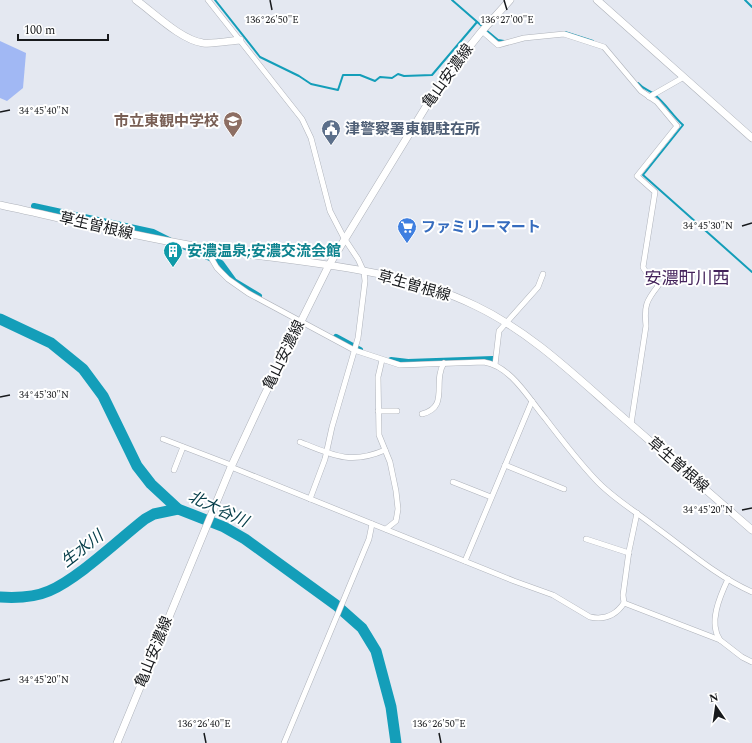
<svg xmlns="http://www.w3.org/2000/svg" width="752" height="743" viewBox="0 0 752 743" font-family="Spectral,'Noto Sans JP',serif">
	<rect width="100%" height="100%" fill="#e4e8f1"/>
	<polygon fill="#a1b8f4" points="0,41 26,53 23,88 7,101 0,98"/>
	<g fill="none" stroke-linecap="round" stroke-linejoin="round">
		<g stroke="#149eb9" stroke-width="2">
			<polyline points="215,0 260,57 299,76 311,84 338,90 343,75 360,75 375,81 380,77 392,78 398,74 404,76 432,75 477,22"/>
			<polyline points="452,0 483,27"/>
			<polyline points="745,0 752,7"/>
			<polyline points="486,30 498,40 504,41"/>
			<polyline points="565,32 593,41"/>
			<path d="M638 83C645 91 649 89 655 95 666 104 673 116 683 125L643 175 752 272"/>
		</g>
		<g stroke="#149eb9" stroke-width="6">
			<polyline points="34,206 153,232 169,240"/>
			<polyline points="181,245 221,263 234,281 259,296"/>
			<polyline points="336,337 360,350"/>
			<polyline points="391,360 408,362 493,359"/>
		</g>
		<g stroke="#149eb9" stroke-width="11">
			<polyline points="0,319 51,343 83,369 103,396 137,466 151,484 178,509 224,527 245,539 336,605 362,628 376,651 391,707 396,743"/>
			<path d="M0 597C16 598 33 598 49 591 79 578 118 540 145 519L154 514 178 509"/>
		</g>
		<defs>
			<g id="street">
				<polyline points="208,0 302,119 311,138 330,211 344,238 358,259 364,272 365,281 358,338 332,427 325,459 310,499"/>
				<path d="M482 31 498 45 524 38 564 34 604 47 641 91 657 102 677 126 637 176 655 192 643 267C646 275 655 277 658 286 646 301 644 306 646 326L631 424"/>
				<polyline points="649,97 684,77"/>
				<path d="M210 249V256L217 268 228 279 248 293 354 350 400 365 484 362C511 366 529 399 545 418 561 439 577 460 595 479 611 497 635 511 654 526 686 549 716 576 752 592"/>
				<polyline points="382,360 378,377 379,435 390,462 396,491 398,509 396,521 386,529"/>
				<polyline points="495,365 499,331 538,287 543,274"/>
				<polyline points="378,411 397,411"/>
				<path d="M422 414C450 407 432 382 444 363"/>
				<polyline points="163,439 231,465"/>
				<path d="M300 442C332 455 351 465 385 450"/>
				<polyline points="505,465 564,489"/>
				<path d="M231 467 514 581 553 595 590 617C604 620 616 615 624 603L623 595 629 551 637 513"/>
				<polyline points="174,470 183,447"/>
				<polyline points="453,482 491,497"/>
				<polyline points="586,539 629,553"/>
				<polyline points="465,561 532,401"/>
				<polyline points="624,603 720,640 742,657 752,662"/>
				<path d="M720 640C708 623 720 596 728 579"/>
				<polyline points="284,743 369,539 372,524"/>
			</g>
			<g id="secondary">
				<path d="M136 0C154 13 181 40 203 43 215 44 228 41 240 40"/>
				<polyline points="597,0 752,138"/>
				<path d="M0 205C70 220 141 238 212 249 300 263 394 266 476 306 528 331 569 370 611 407 658 448 705 489 752 530"/>
				<polyline points="117,743 231,467 264,396 329,265 441,82 482,31 510,0"/>
			</g>
		</defs>
		<use href="#street" stroke="#aeb2ba" stroke-width="6"/>
		<use href="#secondary" stroke="#aeb2ba" stroke-width="8"/>
		<use href="#street" stroke="#fff" stroke-width="5"/>
		<use href="#secondary" stroke="#fff" stroke-width="7"/>
	</g>
	<path fill="none" stroke="#17191c" stroke-width="1.5" d="M270 0 272 10M504 0 507 10M0 112 10 110M742 226 752 223M0 397 10 395M742 510 752 508M0 681 10 679M204 733 206 743M439 733 441 743"/>
	<defs>
		<symbol id="school-pin" viewBox="-11 -11 22 30"><path d="M0 17L-7.5 6A9.5 9.5 0 1 1 7.5 6Z" fill="#8d6e63" stroke="#fff"/><path d="M0-5L7-2L0 1L-7-2ZM-4 1L0 2.5L4 1V4Q0 6-4 4Z" fill="#fff"/></symbol>
		<symbol id="civic-pin" viewBox="-11 -11 22 30"><path d="M0 17L-7.5 6A9.5 9.5 0 1 1 7.5 6Z" fill="#5c6f8a" stroke="#fff"/><path d="M-.6-6.5H3V-4.5H.6V-3L4-1V1h2V6H-6V1h2V-1L-.6-3ZM-1.2 2.5V6h2.4V2.5Z" fill="#fff"/></symbol>
		<symbol id="supermarket-pin" viewBox="-11 -11 22 30"><path d="M0 17L-7.5 6A9.5 9.5 0 1 1 7.5 6Z" fill="#3f7fe0" stroke="#fff"/><path d="M-6-5.5h2.5l.6 2H6L4.5 2H-2.5L-4.4-4H-6ZM-1.5 3.2a1.3 1.3 0 1 0 .1 0ZM3 3.2a1.3 1.3 0 1 0 .1 0Z" fill="#fff"/></symbol>
		<symbol id="building-pin" viewBox="-11 -11 22 30"><path d="M0 17L-7.5 6A9.5 9.5 0 1 1 7.5 6Z" fill="#0f9aa8" stroke="#fff"/><path d="M-4-6H4V6H1V3H-1V6H-4ZM-2.5-4.3h1.7v1.8h-1.7ZM.8-4.3h1.7v1.8H.8ZM-2.5-1h1.7V.8h-1.7ZM.8-1h1.7V.8H.8Z" fill="#fff"/></symbol>
	</defs>
	<g fill-rule="evenodd">
		<use href="#school-pin" x="222" y="110" width="22" height="30"/>
		<use href="#civic-pin" x="320" y="118" width="22" height="30"/>
		<use href="#supermarket-pin" x="396" y="216" width="22" height="30"/>
		<use href="#building-pin" x="162" y="240" width="22" height="30"/>
	</g>
	<g text-anchor="middle" dominant-baseline="central" stroke-width="4" stroke-linejoin="round" paint-order="stroke">
		<g font-size="15" fill="#17191c" stroke="#fff">
			<text transform="translate(448 76) rotate(-54)">亀山安濃線</text>
			<text transform="translate(96 226) rotate(13)">草生曽根線</text>
			<text transform="translate(414 286) rotate(16)">草生曽根線</text>
			<text transform="translate(284 355) rotate(-64)">亀山安濃線</text>
			<text transform="translate(678 465) rotate(41)">草生曽根線</text>
			<text transform="translate(154 652) rotate(-68)">亀山安濃線</text>
		</g>
		<g font-size="15" font-weight="bold" fill="#785e54" stroke="#fff" text-anchor="end">
			<text x="219" y="121">市立東観中学校</text>
		</g>
		<g font-size="15" font-weight="bold" fill="#4e5e75" stroke="#fff" text-anchor="start">
			<text x="345" y="129">津警察署東観駐在所</text>
		</g>
		<g font-size="15" font-weight="bold" fill="#366cbe" stroke="#fff" text-anchor="start">
			<text x="421" y="227">ファミリーマート</text>
		</g>
		<g font-size="15" font-weight="bold" fill="#0d838f" stroke="#fff" text-anchor="start">
			<text x="187" y="251">安濃温泉;安濃交流会館</text>
		</g>
		<g font-size="16" font-style="italic" fill="#033b47" stroke="#fff">
			<text transform="translate(218 509) rotate(25)">北大谷川</text>
			<text transform="translate(82 549) rotate(-38)">生水川</text>
		</g>
		<g font-size="17" fill="#44235b" stroke="#fff">
			<text x="687" y="279">安濃町川西</text>
		</g>
	</g>
	<g font-size="10" text-anchor="middle" fill="#17191c" stroke="#fff" stroke-width="4" stroke-linejoin="round" paint-order="stroke">
		<text x="272" y="23">136°26'50"E</text>
		<text x="507" y="23">136°27'00"E</text>
		<text x="44" y="114">34°45'40"N</text>
		<text x="708" y="229">34°45'30"N</text>
		<text x="44" y="398">34°45'30"N</text>
		<text x="708" y="513">34°45'20"N</text>
		<text x="44" y="683">34°45'20"N</text>
		<text x="204" y="727">136°26'40"E</text>
		<text x="439" y="727">136°26'50"E</text>
	</g>
	<g transform="translate(716 707) rotate(347)" stroke="#ffffff" stroke-width="3" paint-order="stroke">
	<path d="M0-3L7 15L0 10L-7 15Z" fill="#17191c"/>
	<text y="-6" font-size="11" font-weight="bold" text-anchor="middle" fill="#17191c">N</text>
	</g>
	<path d="M18 34v6h90v-6" fill="none" stroke="#17191c" stroke-width="2"/>
	<text x="24" y="34" font-size="12" fill="#17191c" stroke="#ffffff" stroke-width="3" paint-order="stroke">100 m</text>
</svg>
